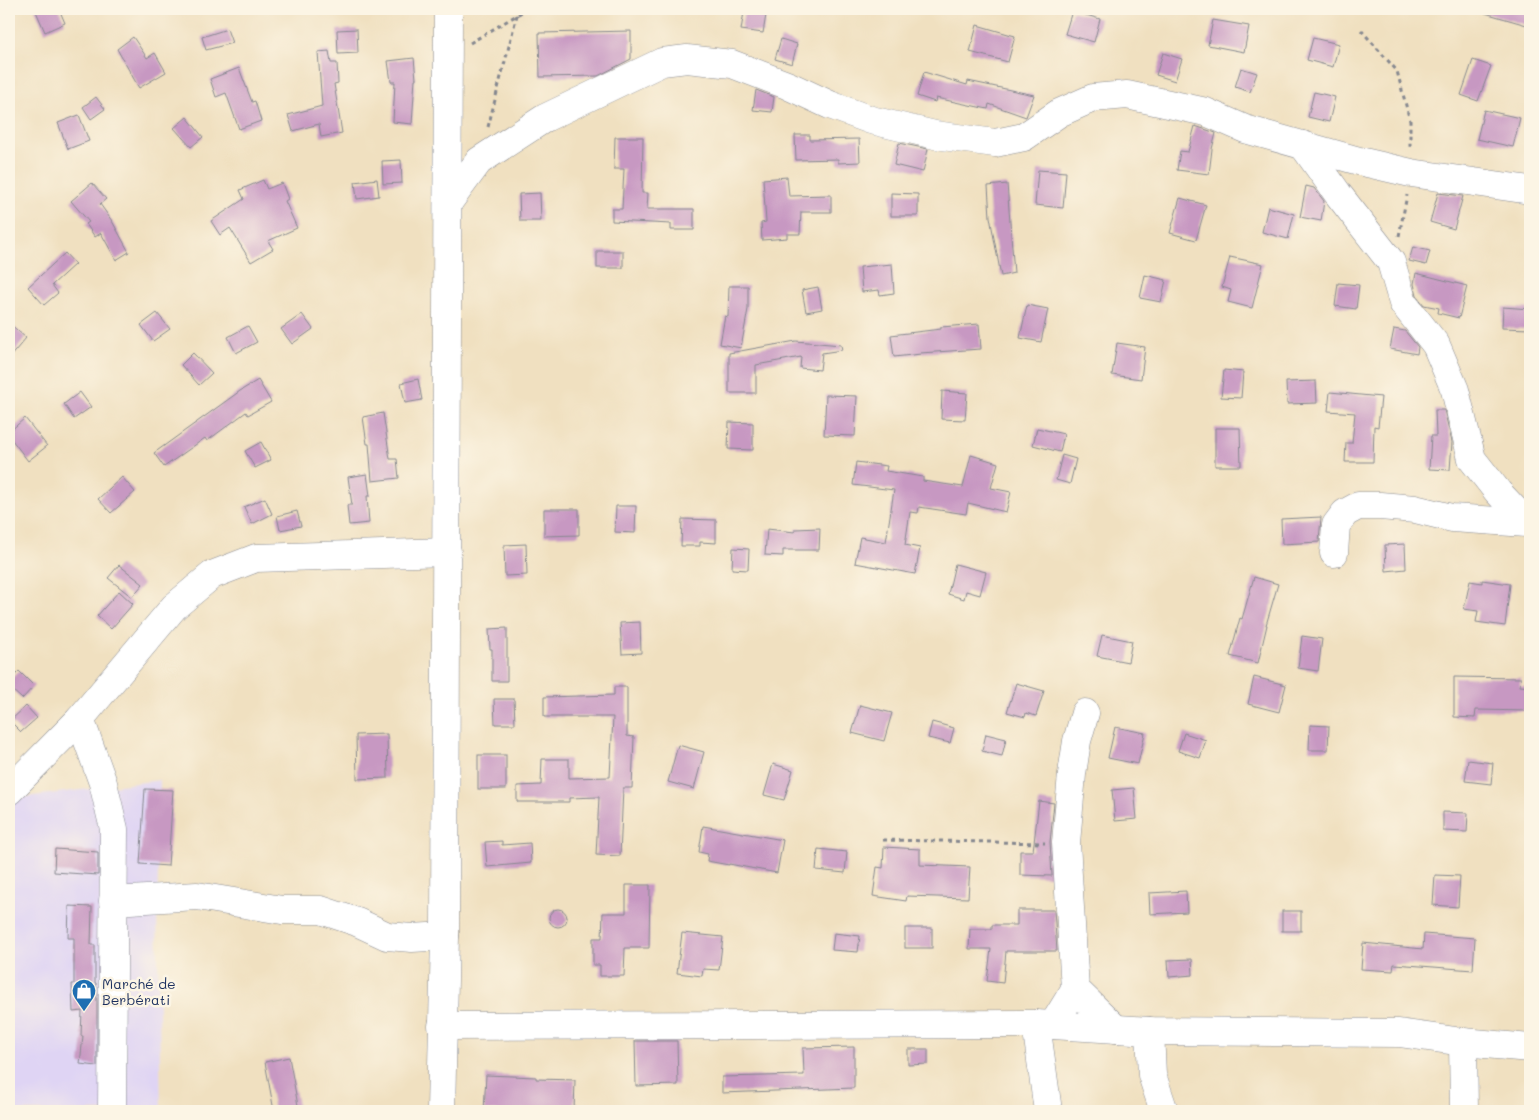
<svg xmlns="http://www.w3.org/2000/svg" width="1539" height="1120" viewBox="0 0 1539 1120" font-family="Mali,sans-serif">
	<rect width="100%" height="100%" fill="#fcf5e5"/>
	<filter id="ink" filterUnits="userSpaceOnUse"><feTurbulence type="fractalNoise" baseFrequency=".02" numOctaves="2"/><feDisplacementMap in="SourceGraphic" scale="10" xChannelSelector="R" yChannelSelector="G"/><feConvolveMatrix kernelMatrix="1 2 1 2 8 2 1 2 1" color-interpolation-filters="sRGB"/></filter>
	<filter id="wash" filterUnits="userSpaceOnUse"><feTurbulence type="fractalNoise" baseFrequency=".0096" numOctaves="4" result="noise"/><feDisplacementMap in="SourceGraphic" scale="20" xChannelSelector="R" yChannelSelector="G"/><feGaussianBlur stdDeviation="1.12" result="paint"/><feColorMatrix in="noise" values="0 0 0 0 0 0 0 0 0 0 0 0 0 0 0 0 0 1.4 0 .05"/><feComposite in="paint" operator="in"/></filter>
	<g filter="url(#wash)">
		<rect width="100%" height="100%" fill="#f0e0c0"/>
		<polygon fill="#dfd4f4" points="160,780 157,914 161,1111 9,1111 9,799"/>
		<g id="blocks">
			<g fill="#c798c2">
				<polygon points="35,9 59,9 65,23 45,32"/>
				<polygon points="1486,9 1530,9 1530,26 1485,13"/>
				<polygon points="1072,11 1100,19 1094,42 1065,34"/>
				<polygon points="744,12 766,15 763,33 741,30"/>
				<polygon points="1213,20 1249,26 1244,52 1208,45"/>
				<polygon points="977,25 1015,36 1008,62 970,52"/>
				<polygon points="227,29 232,43 206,50 202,37"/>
				<polygon points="357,29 358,53 338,54 337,30"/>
				<polygon points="631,31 631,59 598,76 540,77 539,33"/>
				<polygon points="133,37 147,58 155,53 166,72 139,88 117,49"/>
				<polygon points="1313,38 1339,44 1333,67 1307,60"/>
				<polygon points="781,39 797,44 792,64 775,59"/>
				<polygon points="329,51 331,63 337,63 338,83 334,84 342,133 321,137 319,124 293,131 288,115 322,106 318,52"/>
				<polygon points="1163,53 1182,59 1175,81 1156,75"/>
				<polygon points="414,58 416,79 415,79 412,124 393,122 395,82 391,82 388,61"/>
				<polygon points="1473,60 1491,66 1478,101 1461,95"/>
				<polygon points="239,68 252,102 255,101 261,121 239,129 226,93 216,97 210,79"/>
				<polygon points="1241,68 1257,73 1250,92 1235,87"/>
				<polygon points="924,72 967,85 968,81 1034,95 1026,117 989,104 988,109 936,98 935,102 917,96"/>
				<polygon points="756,90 774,97 772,112 753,110"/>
				<polygon points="1314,92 1335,97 1329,122 1308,117"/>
				<polygon points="96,97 105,109 91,119 83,107"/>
				<polygon points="1484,110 1520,118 1513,147 1477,139"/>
				<polygon points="79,115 89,141 68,149 58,123"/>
				<polygon points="187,117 203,137 191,147 174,128"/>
				<polygon points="1195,126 1216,133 1212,149 1209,174 1177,170 1180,151 1188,152"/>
				<polygon points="795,135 810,135 810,140 859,139 860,162 838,163 838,159 796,160"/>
				<polygon points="615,137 643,137 642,193 648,193 647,209 694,209 694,230 671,230 671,224 612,221 612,209 622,209 624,169 614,169"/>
				<polygon points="899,143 928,149 923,172 894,165"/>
				<polygon points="401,160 402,183 383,184 382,161"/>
				<polygon points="1038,170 1066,172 1063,208 1035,205"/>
				<polygon points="787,177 789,196 831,195 831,212 801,212 800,234 787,234 787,238 762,240 761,223 766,222 763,179"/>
				<polygon points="377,179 379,196 357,199 355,182"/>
				<polygon points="263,180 267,189 282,183 288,199 285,201 297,228 268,241 273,249 251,262 230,228 220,235 211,221 244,199 240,190"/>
				<polygon points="92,183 106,199 100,204 112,221 129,252 116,260 101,233 95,237 86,224 89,222 71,201"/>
				<polygon points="1007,184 1014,273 1001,276 990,217 988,186"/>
				<polygon points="1306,186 1314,188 1324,201 1321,221 1300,217"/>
				<polygon points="540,193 541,221 520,221 519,194"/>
				<polygon points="891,193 918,194 918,216 891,216"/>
				<polygon points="1438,193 1463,196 1454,229 1430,222"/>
				<polygon points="1180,198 1206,205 1196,240 1170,233"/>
				<polygon points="1268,207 1294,214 1288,239 1262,232"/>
				<polygon points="1413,247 1430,251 1426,265 1409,261"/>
				<rect x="597" y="251" width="26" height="17"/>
				<polygon points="65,253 75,264 52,285 58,293 44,305 28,287"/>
				<polygon points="1230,257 1263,264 1252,308 1228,302 1231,290 1222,287"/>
				<polygon points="892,264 894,293 880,295 879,290 862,292 860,267"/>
				<polygon points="1416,273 1467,286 1459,318 1438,313 1439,308 1424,305 1417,296 1414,284"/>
				<polygon points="1145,275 1166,280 1161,302 1140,298"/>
				<polygon points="1338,283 1359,285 1356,309 1335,306"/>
				<polygon points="729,286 748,286 748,309 741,348 720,344 725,316 728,317"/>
				<polygon points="818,287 822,309 806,312 802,290"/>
				<polygon points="1027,305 1048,309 1041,342 1020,338"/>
				<polygon points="1503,307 1530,309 1530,329 1502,328"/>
				<polygon points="157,313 170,329 153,341 141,325"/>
				<polygon points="302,314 313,329 292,344 281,329"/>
				<polygon points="9,323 26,338 9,358"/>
				<polygon points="979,324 981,349 920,353 921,354 894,357 891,335 941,329 941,327"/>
				<polygon points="248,326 257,342 236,353 228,337"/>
				<polygon points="1394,329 1405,331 1418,347 1417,354 1390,349"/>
				<polygon points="796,341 841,345 842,350 822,353 820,370 800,368 801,357 756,365 756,393 729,393 729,353"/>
				<polygon points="1117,343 1145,347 1141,379 1112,375"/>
				<polygon points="193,353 212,373 199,385 181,365"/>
				<polygon points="1224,370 1243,372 1241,398 1221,397"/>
				<polygon points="418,379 422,400 405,403 401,383"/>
				<polygon points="258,380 271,402 248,415 246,412 207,441 205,438 164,467 154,453 240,391"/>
				<polygon points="1316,381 1317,403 1287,404 1286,382"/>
				<polygon points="942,391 967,393 965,420 941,419"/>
				<polygon points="80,392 91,407 74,419 64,404"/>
				<polygon points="1330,392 1381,397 1378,427 1374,426 1373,462 1345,462 1346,443 1352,443 1355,413 1328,411"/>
				<polygon points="826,395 857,396 855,436 824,435"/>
				<polygon points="1435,410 1444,410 1452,442 1450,470 1429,469 1431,436 1436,436"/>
				<polygon points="383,413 390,459 397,459 399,478 372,481 369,444 367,444 363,417"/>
				<polygon points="25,418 47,446 28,461 9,436 9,432"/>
				<polygon points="729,422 753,423 753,450 728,449"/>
				<polygon points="1037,428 1064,434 1060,452 1033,445"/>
				<polygon points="1215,428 1240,428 1241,466 1215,466"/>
				<polygon points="261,442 271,460 255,468 245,451"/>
				<polygon points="971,455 998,463 991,488 1011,492 1006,512 968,503 966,514 919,507 918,513 910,512 905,545 920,548 915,574 855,563 860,537 886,542 894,490 853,485 856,462 887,466 886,471 923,477 923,481 963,487"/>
				<polygon points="1062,455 1076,459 1070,484 1056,480"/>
				<polygon points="367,474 370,496 367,496 369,523 349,525 347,505 352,505 348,477"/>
				<polygon points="122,477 135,492 111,513 98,499"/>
				<polygon points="265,498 272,514 252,524 244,507"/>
				<polygon points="616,506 636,506 635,533 615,532"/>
				<polygon points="544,509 579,509 579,535 544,536"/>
				<polygon points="297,511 301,526 280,530 277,516"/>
				<polygon points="1321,517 1319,542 1282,544 1281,519"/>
				<polygon points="682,519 716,520 716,543 700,542 700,546 681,546"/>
				<polygon points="820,528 819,550 783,550 783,556 765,555 767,529 795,532 795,529"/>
				<polygon points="526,544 527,575 505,576 504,545"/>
				<polygon points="1405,544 1406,569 1386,571 1385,545"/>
				<polygon points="733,548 749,549 748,570 732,569"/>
				<polygon points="955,564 986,572 980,595 966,591 964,599 948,594"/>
				<polygon points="119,565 143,584 132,597 108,578"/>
				<polygon points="1254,577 1278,584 1266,625 1267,625 1258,663 1230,656 1240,618 1242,619"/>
				<polygon points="1482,580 1510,584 1505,626 1476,622 1478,611 1464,609 1470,581 1482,583"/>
				<polygon points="119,591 133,604 111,629 97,616"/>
				<polygon points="640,622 641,653 622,654 620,623"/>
				<polygon points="507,628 507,681 492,681 492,649 490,649 489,629"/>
				<polygon points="1102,635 1132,641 1128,662 1097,656"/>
				<polygon points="1302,636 1322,639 1318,671 1298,668"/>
				<polygon points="19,671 34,686 22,699 9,687 9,681"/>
				<polygon points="1254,677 1286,685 1279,712 1248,704"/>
				<polygon points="1454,677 1521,678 1520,686 1530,687 1530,711 1476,710 1475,718 1454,717"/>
				<polygon points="1016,683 1044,691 1036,716 1026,713 1025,717 1007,712"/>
				<polygon points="614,687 627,687 627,736 634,737 632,788 623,788 620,856 596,855 599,797 569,798 569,802 517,802 517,786 541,785 542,759 569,759 569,778 610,777 613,717 544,717 544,697 614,695"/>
				<polygon points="494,699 514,699 515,724 495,724"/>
				<polygon points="860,705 892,713 884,741 852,733"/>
				<polygon points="26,706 37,718 21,732 10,721"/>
				<polygon points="932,722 954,728 950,743 928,738"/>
				<polygon points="1310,725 1329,726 1328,750 1309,750"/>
				<polygon points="1115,727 1145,733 1138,764 1108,758"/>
				<polygon points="1184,733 1206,740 1200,758 1178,751"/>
				<polygon points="387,734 388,778 357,779 356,735"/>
				<polygon points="986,734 1006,739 1002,756 982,751"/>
				<polygon points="678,745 704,752 694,789 668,782"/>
				<rect x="478" y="755" width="28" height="34"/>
				<polygon points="1468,760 1493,763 1491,784 1465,781"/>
				<polygon points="773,764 793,770 784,800 764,795"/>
				<polygon points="1134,788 1137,819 1115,821 1112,790"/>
				<polygon points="145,789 173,790 168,866 140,864"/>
				<polygon points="1039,801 1054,803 1050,842 1052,876 1020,875 1020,851 1033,851"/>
				<polygon points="1443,812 1468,813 1467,832 1443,831"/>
				<polygon points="703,826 783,840 777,873 729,864 729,865 707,861 708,854 699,852"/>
				<polygon points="502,841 502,845 530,843 531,863 487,867 485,842"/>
				<polygon points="884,847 920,849 920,865 970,867 968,898 907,896 906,901 873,896 877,867 883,868"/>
				<polygon points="55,849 98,852 98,875 54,872"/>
				<polygon points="818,849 847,852 845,873 816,870"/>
				<polygon points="1435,875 1460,876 1458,907 1433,905"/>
				<polygon points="626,885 650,885 649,948 625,948 624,976 600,976 600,965 593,965 593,938 602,938 603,913 626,913"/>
				<polygon points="1186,891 1187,912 1150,914 1149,893"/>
				<polygon points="69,906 92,907 91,945 95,945 95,983 96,983 97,1001 97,1066 80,1064 83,1036 81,1036 82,1011 73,1012 72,984 74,984 74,938 68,938"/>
				<circle cx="558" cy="918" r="9"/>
				<polygon points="1017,910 1054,910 1057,951 1006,951 1003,983 987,981 991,949 969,949 970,929 992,929 992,925 1017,925"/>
				<rect x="1282" y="911" width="19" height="20"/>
				<rect x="905" y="928" width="27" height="20"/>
				<polygon points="682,933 723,937 719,970 703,969 702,976 677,973"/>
				<polygon points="834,933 860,936 858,952 832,950"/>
				<polygon points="1424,934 1475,938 1473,970 1394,964 1393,971 1361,969 1363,943 1423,949"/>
				<polygon points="1192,959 1193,975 1169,977 1168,960"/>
				<polygon points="635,1041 677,1041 678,1085 636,1086"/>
				<polygon points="854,1047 854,1088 722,1093 722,1077 804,1075 803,1048"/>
				<polygon points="908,1049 928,1049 928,1064 908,1065"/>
				<polygon points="289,1057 299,1111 274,1111 265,1062"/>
				<polygon points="486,1075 536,1077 536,1079 575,1080 574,1111 484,1111"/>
			</g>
		</g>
	</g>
	<g filter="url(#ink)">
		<use href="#blocks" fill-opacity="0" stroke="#86888f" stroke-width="1"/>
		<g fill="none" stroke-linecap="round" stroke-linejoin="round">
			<defs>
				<g id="minor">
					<polyline points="1303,145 1338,194 1391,262 1403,303 1436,345 1455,390 1472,459 1498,492 1527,523 1530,524"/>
					<polyline points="448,203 479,161 545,118 662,62 687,59 732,64 787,85 830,105 871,120 935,135 995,143 1024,137 1059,113 1093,98 1127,95 1206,112 1245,129 1359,161 1411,173 1530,190"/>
					<polyline points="1334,553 1336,525 1345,513 1358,506 1380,506 1415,509 1452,518 1527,523"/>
					<polyline points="80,719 103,783 114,829 112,1111"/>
					<polyline points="9,791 80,719 174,607 212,575 256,558 447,552"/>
					<polyline points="113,901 197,896 282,910 321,910 357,922 387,936 412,938 445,936"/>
					<polyline points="1075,989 1116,1029"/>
					<polyline points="1036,1024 1048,1111"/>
					<polyline points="1053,1025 1075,989 1066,843 1072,774 1077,741 1085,713"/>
					<polyline points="442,1026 1036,1024 1150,1031 1399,1033 1463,1042 1530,1048"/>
					<polyline points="1150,1031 1152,1075 1164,1111"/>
					<polyline points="1463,1042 1464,1111"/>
					<polyline points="441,1111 445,936 448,9"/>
				</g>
			</defs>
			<use href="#minor" stroke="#86888f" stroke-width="29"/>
			<g stroke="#86888f" stroke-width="3" stroke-dasharray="4 4" stroke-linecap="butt">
				<polyline points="1361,30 1397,71 1410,121 1410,149"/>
				<polyline points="470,43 527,9"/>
				<polyline points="488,127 517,15 516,9"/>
				<polyline points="1399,236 1407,195"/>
				<polyline points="883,840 1045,843"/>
			</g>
			<use href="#minor" stroke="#fff" stroke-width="28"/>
		</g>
	</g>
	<defs>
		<symbol id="shop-pin" viewBox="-11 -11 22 30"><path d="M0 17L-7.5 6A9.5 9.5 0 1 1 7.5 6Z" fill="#1f6fb2" stroke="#fcf5e5"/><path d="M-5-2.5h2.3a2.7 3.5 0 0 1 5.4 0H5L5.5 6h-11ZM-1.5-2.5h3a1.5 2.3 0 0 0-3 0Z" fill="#fff"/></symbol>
	</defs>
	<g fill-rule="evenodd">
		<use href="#shop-pin" x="70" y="977" width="28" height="38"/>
	</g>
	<g text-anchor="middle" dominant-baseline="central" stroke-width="5" stroke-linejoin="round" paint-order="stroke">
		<g font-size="14" fill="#1b2f5e" stroke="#fcf5e5" text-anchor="start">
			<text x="102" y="983">Marché de<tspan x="102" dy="16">Berbérati</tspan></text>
		</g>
	</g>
	<rect width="1539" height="1120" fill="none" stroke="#fcf5e5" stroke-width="30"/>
</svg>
